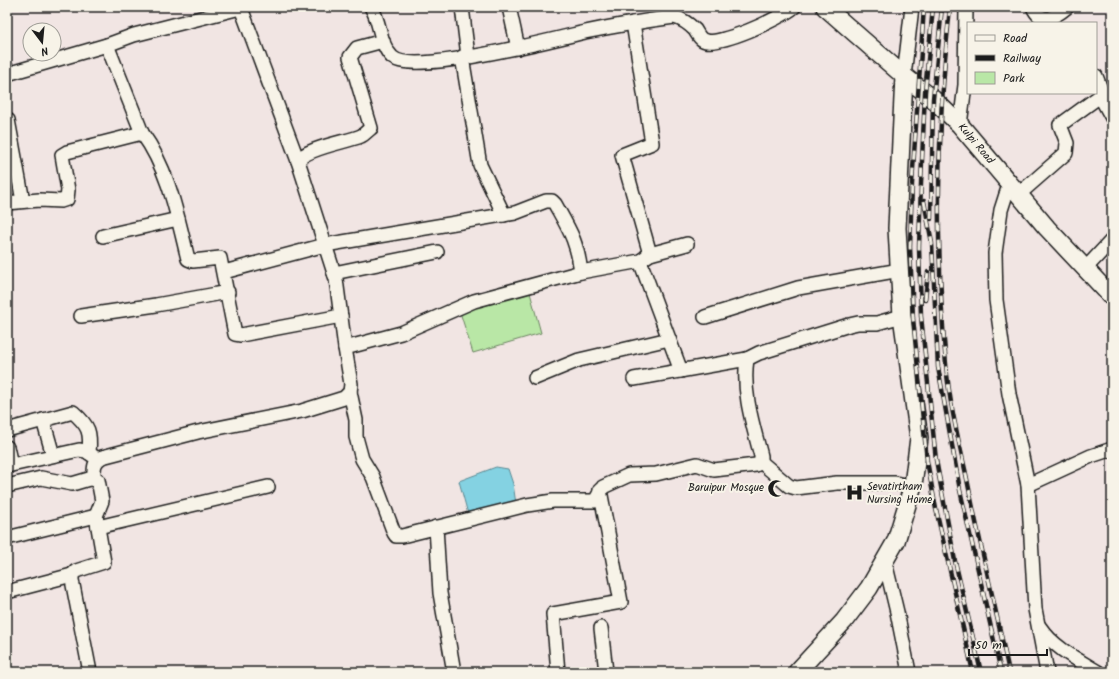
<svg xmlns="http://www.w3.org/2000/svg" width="1119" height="679" viewBox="0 0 1119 679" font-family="Kalam,sans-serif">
	<rect width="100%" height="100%" fill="#f1e5e3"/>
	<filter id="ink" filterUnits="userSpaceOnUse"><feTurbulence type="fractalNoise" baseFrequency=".025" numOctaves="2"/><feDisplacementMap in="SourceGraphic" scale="8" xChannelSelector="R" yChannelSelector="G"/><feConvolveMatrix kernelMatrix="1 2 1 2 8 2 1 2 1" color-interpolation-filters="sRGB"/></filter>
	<g filter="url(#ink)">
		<polygon fill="#b9e7a6" stroke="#6a8261" points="529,289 541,333 473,353 459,309"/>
		<polygon fill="#84d2e2" stroke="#5a8993" points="496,467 508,469 513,484 516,504 468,514 459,481"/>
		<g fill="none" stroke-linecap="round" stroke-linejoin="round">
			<defs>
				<g id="minor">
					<path d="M371 7C381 22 379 44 392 57 412 76 555 39 585 32 614 26 644 21 674 17 682 19 689 24 695 30 697 33 699 38 703 40 717 48 781 18 794 7"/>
					<polyline points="462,7 468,56"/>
					<polyline points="509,7 518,48"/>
					<path d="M1033 7C1042 26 1055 17 1067 7"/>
					<polyline points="241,8 298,161"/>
					<polyline points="633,23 652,143 622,155 650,254"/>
					<polyline points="107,45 142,133"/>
					<polyline points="462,57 480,165 504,215"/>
					<polyline points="7,74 107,45 134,35 244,7"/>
					<polyline points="904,76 912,7"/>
					<polyline points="1100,96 1112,118"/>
					<polyline points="8,120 23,201"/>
					<polyline points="960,125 965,85 966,7"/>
					<polyline points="1009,185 1001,210 995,253 996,300 1009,394 1028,485 1035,609 1047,672"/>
					<polyline points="1018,195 1066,153 1067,143 1060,125 1100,96 1101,89 1096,76"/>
					<path d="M7 203 39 200 61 201 67 199 68 190 62 155 67 152 142 133C169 170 177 215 188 259L193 261 220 258 235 334 241 335 341 316"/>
					<polyline points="103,236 178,219"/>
					<polyline points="640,261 681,371"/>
					<polyline points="1085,269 1112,240"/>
					<path d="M224 272 325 245 515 213 546 201H552L555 204C570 231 577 241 581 272"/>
					<polyline points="334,273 437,252"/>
					<polyline points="81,316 156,305 228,292"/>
					<polyline points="705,317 798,288 900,270"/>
					<path d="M345 348 336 279 298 161C305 148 347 142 361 136 365 134 368 130 371 128L350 57 357 48 383 41"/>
					<polyline points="535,378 579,360 669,339"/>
					<polyline points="634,379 747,359"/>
					<path d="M350 392 356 420V437L362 459 373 477 394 533 396 536H402L527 505 553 501H595L603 487 629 475 656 474 697 464 714 470 756 465 761 462V456C753 425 742 392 747 359L759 353 849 325 858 323H877L902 316"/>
					<polyline points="43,420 53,455"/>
					<path d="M7 430 73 412C89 426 91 432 89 453"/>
					<polyline points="7,447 11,465"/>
					<polyline points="761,462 789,486 796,488 837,483 895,483 913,487"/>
					<polyline points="7,466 79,450 86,451 96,458"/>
					<path d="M94 478C94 469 93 462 102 457L198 432 302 411 344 398 350 392 351 384 345 348 401 333 474 301 581 272 640 261 650 254 687 244"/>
					<polyline points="1028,485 1091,456 1112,449"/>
					<polyline points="7,486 41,478 72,484 89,479 98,480 102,501 96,516 104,562 76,571 72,575 72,580 90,672"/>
					<polyline points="98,527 268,487"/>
					<polyline points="436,527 440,593 454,672"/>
					<polyline points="7,538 96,516"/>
					<polyline points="885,562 897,612 909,672"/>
					<polyline points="7,592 72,575"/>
					<path d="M1039 626C1053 647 1076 659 1098 672"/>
					<polyline points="601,628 606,672"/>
					<polyline points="558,672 553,614 621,602 600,490"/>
				</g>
				<g id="major">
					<path id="s1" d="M825 7 904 76 933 99 960 125 1047 228 1112 297"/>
					<polyline points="797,672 844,621 869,588 896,541 913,485 919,438 902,316 897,228 904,76"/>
				</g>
			</defs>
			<use href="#minor" stroke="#1c1c1c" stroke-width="16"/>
			<use href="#major" stroke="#1c1c1c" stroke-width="20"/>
			<use href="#minor" stroke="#f7f3e8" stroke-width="13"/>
			<use href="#major" stroke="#f7f3e8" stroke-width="17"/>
			<defs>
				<g id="rail">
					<polyline points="924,7 912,184 910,247 913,318 927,461 936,509 973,672"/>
					<polyline points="933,7 925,92 921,184 919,247 921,316 936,460 955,561 981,672"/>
					<path d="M950 7C937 125 935 246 946 364 949 401 958 438 966 474 979 540 995 606 1009 672"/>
					<polyline points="924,201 932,243 938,367 960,490 1001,672"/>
					<polyline points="931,219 933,99 942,7"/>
					<polyline points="925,300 928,272"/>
				</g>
			</defs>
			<use href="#rail" stroke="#1c1c1c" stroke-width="4.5"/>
			<use href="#rail" stroke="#f7f3e8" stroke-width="3" stroke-dasharray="9" stroke-linecap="butt"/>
		</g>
	</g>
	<defs>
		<symbol id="mosque-bare" viewBox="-9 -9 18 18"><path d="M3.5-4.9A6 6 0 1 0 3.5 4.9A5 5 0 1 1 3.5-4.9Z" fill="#1c1c1c" stroke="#f7f3e8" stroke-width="2.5" paint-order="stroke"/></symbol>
		<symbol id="hospital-bare" viewBox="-9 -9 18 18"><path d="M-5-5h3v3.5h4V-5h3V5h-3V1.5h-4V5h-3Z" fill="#1c1c1c" stroke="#f7f3e8" stroke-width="2.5" paint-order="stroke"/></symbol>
	</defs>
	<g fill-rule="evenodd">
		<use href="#mosque-bare" x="764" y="476" width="25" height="25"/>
		<use href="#hospital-bare" x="842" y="480" width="25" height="25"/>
	</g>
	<g text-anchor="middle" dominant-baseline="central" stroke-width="4" stroke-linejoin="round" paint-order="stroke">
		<g font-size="11" fill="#1c1c1c" stroke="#f7f3e8">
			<text stroke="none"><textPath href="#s1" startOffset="204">Kulpi Road</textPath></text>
		</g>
		<g font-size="11" fill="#1c1c1c" stroke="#f7f3e8" text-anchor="start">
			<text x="867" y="487">Sevatirtham<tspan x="867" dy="13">Nursing Home</tspan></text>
			<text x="764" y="488" text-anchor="end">Baruipur Mosque</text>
		</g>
	</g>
	<rect width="1119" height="679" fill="none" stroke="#f7f3e8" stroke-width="24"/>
	<rect x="12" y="12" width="1095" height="655" fill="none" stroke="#1c1c1c" stroke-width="1.5" filter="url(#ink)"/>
	<rect x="967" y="22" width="130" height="72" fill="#f7f3e8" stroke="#9f9d96"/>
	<rect x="975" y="35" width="20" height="6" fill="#f7f3e8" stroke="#9f9d96"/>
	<text x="1003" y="42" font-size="12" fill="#1c1c1c">Road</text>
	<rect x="975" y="55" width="20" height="6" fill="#1c1c1c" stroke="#9f9d96"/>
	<text x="1003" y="62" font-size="12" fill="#1c1c1c">Railway</text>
	<rect x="975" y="72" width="20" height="12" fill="#b9e7a6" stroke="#9f9d96"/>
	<text x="1003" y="82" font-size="12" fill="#1c1c1c">Park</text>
	<g transform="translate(42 42) rotate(164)"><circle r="19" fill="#f7f3e8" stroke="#9f9d96"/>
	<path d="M0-3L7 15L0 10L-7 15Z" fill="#1c1c1c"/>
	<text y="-6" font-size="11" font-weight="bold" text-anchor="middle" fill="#1c1c1c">N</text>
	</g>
	<path d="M969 649v6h78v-6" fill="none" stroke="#1c1c1c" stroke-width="2"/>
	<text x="975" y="649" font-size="12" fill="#1c1c1c" stroke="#f7f3e8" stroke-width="3" paint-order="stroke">50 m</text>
</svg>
